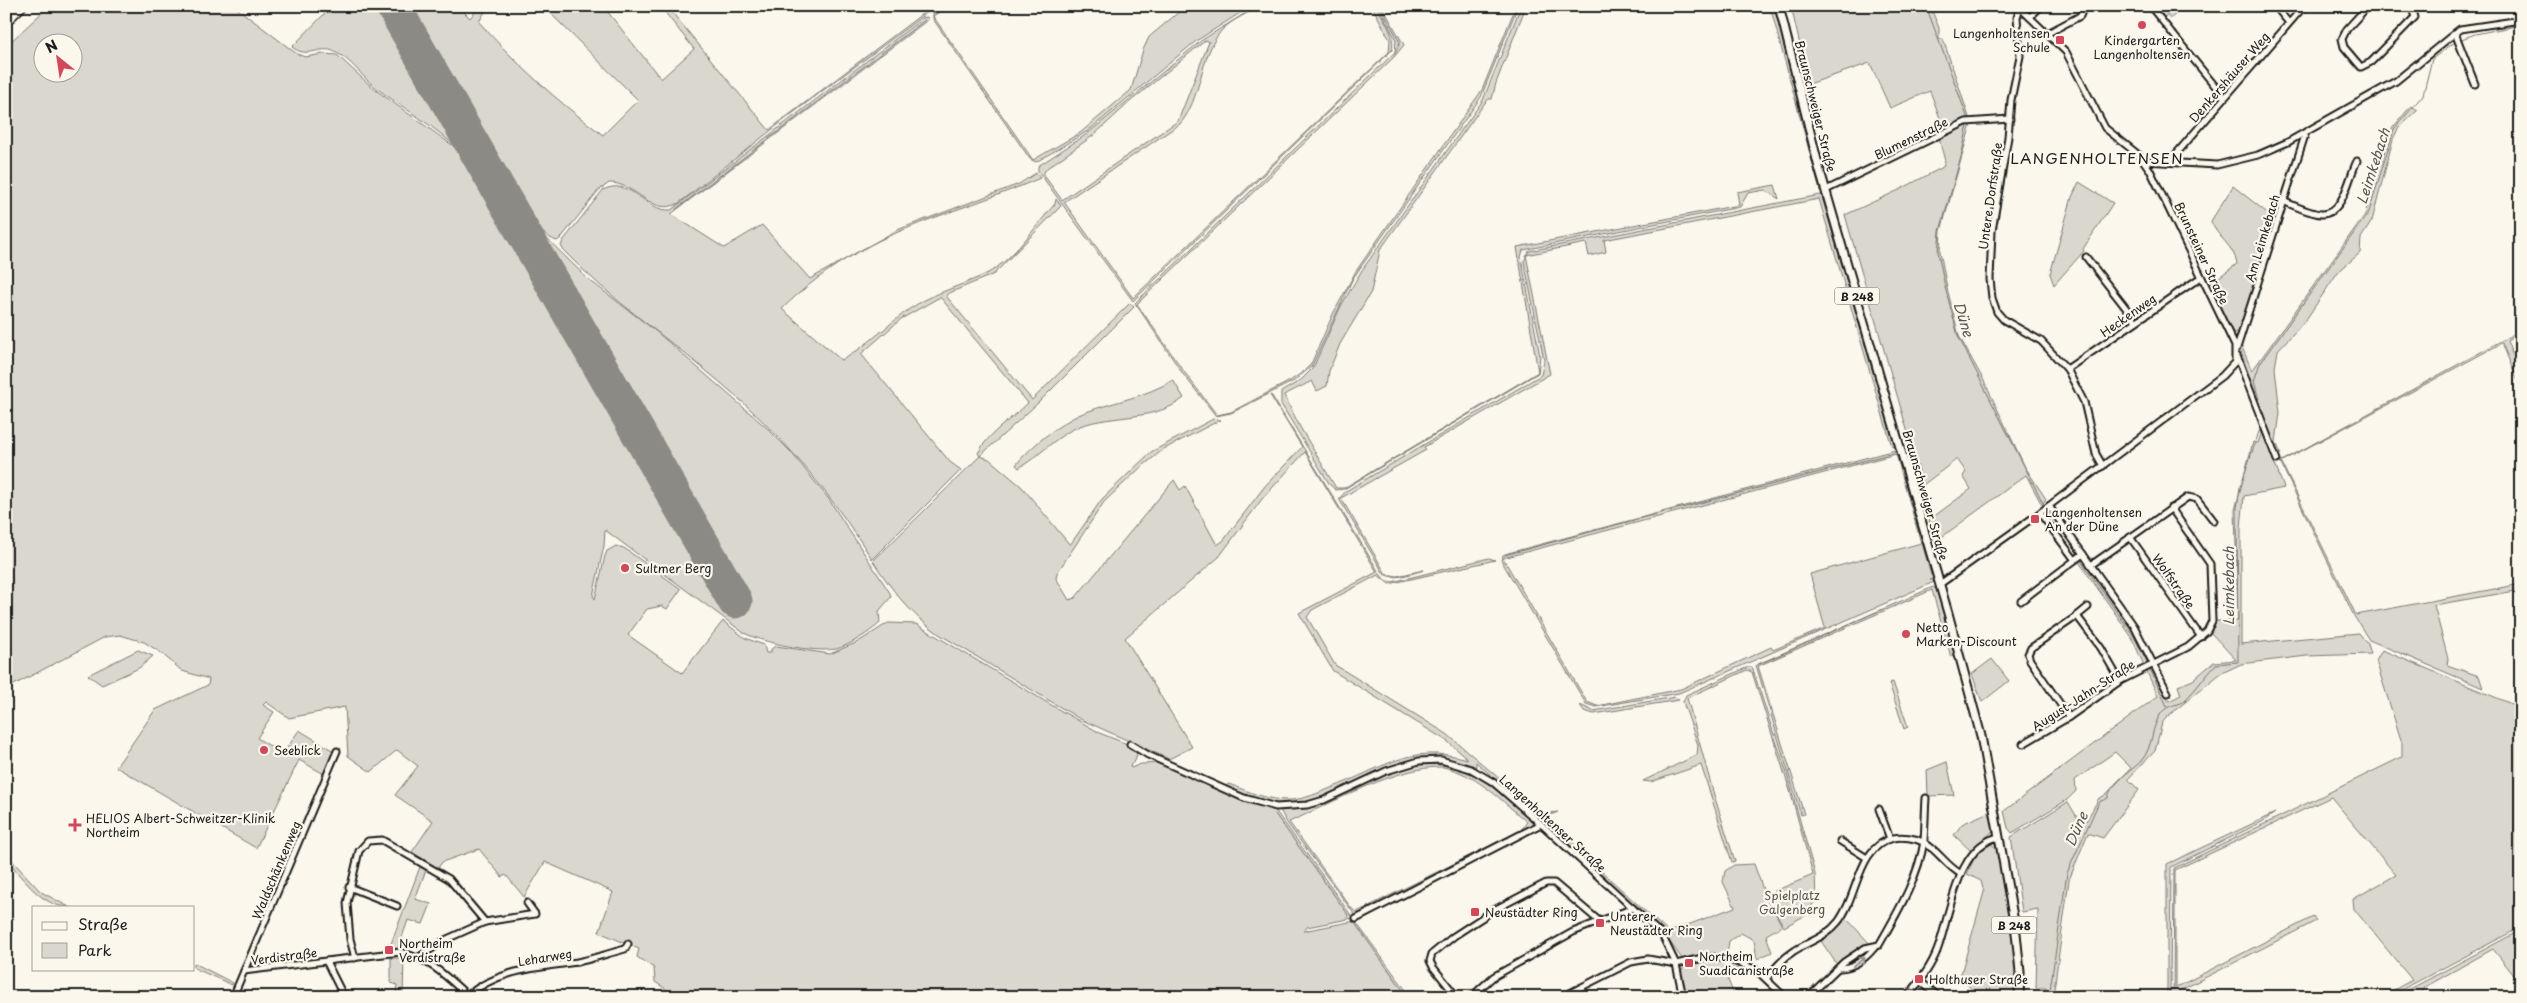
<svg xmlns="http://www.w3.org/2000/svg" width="2527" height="1003" viewBox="0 0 2527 1003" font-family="'Playpen Sans',sans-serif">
	<rect width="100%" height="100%" fill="#fbf7ec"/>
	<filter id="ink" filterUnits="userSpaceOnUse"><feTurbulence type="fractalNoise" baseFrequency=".02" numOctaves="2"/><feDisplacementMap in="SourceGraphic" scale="10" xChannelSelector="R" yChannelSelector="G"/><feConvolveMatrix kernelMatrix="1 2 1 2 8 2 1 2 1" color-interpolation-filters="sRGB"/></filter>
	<g filter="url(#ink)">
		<g fill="#dad7ce" stroke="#7b7a75" fill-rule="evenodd">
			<path d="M49 6H234L297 54 305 57 323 54 337 55 373 88 452 145 588 279 658 333 767 428 790 451 828 498 890 593 891 597 879 611 880 623C870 632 849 646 836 649 814 653 764 643 744 633L605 530 604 546 593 596 595 599 605 556 607 551 616 546 624 548 681 589 667 609 662 606 647 609 628 635 682 673 723 621 745 638 764 645 766 653H771V649L776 646 830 654 858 642 888 623 916 624 1058 709 1102 734 1127 744 1137 754 1135 761 1130 765 1131 768 1141 764 1160 763 1243 802 1275 810 1353 918 1307 927 1303 931 1355 921 1411 997H678L655 982 654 968 637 957 639 949 599 932 613 892 545 862 524 897 506 875 502 877 479 849 442 862 438 868 412 852 433 821 395 795 418 766 397 750 371 772 348 756 345 707 289 718 266 702 263 705 274 712 257 738 283 754 299 730 332 750 333 753 324 774 299 760 256 848 116 767 155 710 208 685 209 679 182 671 160 652 144 642 120 635 105 637 6 689V46ZM42 42H72V72H42Z"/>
			<path d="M332 6H458L470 18 480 6H488L479 22C516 64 558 102 603 135L638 100 543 6H603L661 79 694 49 660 6 669 8 676 6 671 11 769 130 926 11 936 6 793 113 679 203C652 218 636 182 609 183L598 191 561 238 557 241C542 239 476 166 460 151 435 126 403 108 375 87 361 76 351 59 335 52 320 44 309 60 292 47Z"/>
			<polygon points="943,6 949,6 933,16 1033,160 1080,133 1131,90 1143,50 1149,37 1186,6 1251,6 1196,41 1088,131 1036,162 1030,159 933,19 933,12"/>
			<path d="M1257 6H1261C1248 13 1231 20 1221 31 1199 58 1202 98 1180 124L1064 202 1133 298 1389 52 1390 40 1372 6H1376C1383 18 1396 35 1392 50L1133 301 1038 171V166L1087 134 1202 40ZM1206 40 1209 42 1178 121 1062 200 1043 174 1047 168 1094 135 1131 101Z"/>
			<polygon points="1378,6 1382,6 1404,45 1394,57 1137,304 1185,373 1217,415 1231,412 1290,381 1303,372 1311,364 1333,314 1356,271 1482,90 1516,6 1518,6 1481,97 1353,278 1312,366 1294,381 1231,413 1216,416 1183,374 1135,303 1395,52 1396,40"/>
			<polygon points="1521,6 1526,6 1496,83 1492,99 1489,99 1484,104 1380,250 1371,292 1340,344 1329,371 1327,386 1317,391 1312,381 1284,395 1300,427 1336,488 1344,488 1538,372 1517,247 1739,205 1737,192 1775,185 1779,199 1765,190 1748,193 1740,207 1523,250 1521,257 1540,356 1538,373 1344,489 1336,490 1330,485 1281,404 1281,392 1301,380 1313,368 1341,306 1362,270 1483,100"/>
			<polygon points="1770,6 1777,6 1822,188 1820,191"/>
			<polygon points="1791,6 1930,6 1939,28 1939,39 1943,39 1970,120 1966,121 1966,119 1944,129 1930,91 1890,108 1870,63 1809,84"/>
			<polygon points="2152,6 2185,6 2170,19 2167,15 2162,18"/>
			<path d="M927 17 929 19 671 214 724 248 762 225 810 279 897 230 1019 184 1036 173 1040 178C995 198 948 211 903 230 860 247 815 276 782 309L841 360C853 357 894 320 908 310 932 293 962 286 988 273 1015 258 1035 226 1055 204L1056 199 1061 206 994 274 947 294V297L1032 400 1130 303 1134 307 1039 402 980 456 989 459 1022 487 1070 545 1102 499 1151 452 1213 419 1220 420 1164 449 1139 469 1104 502 1057 573 1056 578 1069 600 1075 598 1174 480 1180 490 1185 486 1217 545 1223 541 1265 486 1302 447 1270 395 1272 396 1380 574 1385 580 1392 582 1489 558 1495 560 1389 584 1378 575 1312 610 1307 617 1335 665 1447 734 1541 814 1558 812 1540 819 1476 762V768C1391 732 1360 803 1287 804 1266 804 1245 794 1225 786L1229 784C1249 792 1270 801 1291 800 1305 799 1318 793 1331 788 1384 768 1408 743 1468 759L1447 741 1333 671 1299 613 1377 572 1305 452 1262 499 1219 557 1125 638 1192 747 1169 759 1080 719 939 634C910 614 892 590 873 561L980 456 978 453C990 431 1011 420 1028 403L940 297 901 319 861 354 950 462 961 470 872 559C828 490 783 436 721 383 669 339 611 300 564 251L561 246 563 241 603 190C631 176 645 212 671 210L923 18Z"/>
			<polygon points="2411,106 2418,110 2398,129 2393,139 2372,221 2361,238 2360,253 2338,272 2305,321 2278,350 2275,368 2280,413 2276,442 2281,454 2276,453 2240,349 2242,347 2252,371 2366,213 2371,181 2382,162 2389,132"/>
			<polygon points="1971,124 1941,231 1940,251 1947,288 1959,336 1984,381 2025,467 2046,499 2042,505 2026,475 1935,542 1929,520 1971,489 1963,476 1966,472 1957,459 1923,485 1845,215 1899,190 1943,167 1945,161 1939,139"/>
			<polygon points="2079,182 2113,203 2083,249 2084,251 2054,285 2050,274 2072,197"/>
			<path d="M2233 186 2275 219 2241 332 2232 333 2208 285 2237 264C2234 245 2217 238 2211 221Z"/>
			<path d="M1820 195 1825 198 1898 445 1892 447 1819 199 1604 240 1606 252 1589 256 1586 243 1526 255 1550 374 1424 447 1426 450 1341 498 1386 574 1397 576 1424 570C1412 573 1395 581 1384 574L1339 499 1346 491 1541 375 1544 360 1524 261 1529 251Z"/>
			<polygon points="2521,330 2521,333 2507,341 2521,376 2521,389 2502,343 2281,462 2356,615 2521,584 2521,590 2434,605 2448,659 2447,665 2479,676 2483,688 2369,640 2354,616 2280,462"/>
			<path d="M1173 380 1184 398C1156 421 1113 414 1080 426 1057 435 1042 454 1022 466L1019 468 1016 465C1029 447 1065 419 1086 412 1116 401 1145 397 1173 380Z"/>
			<path d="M2262 431 2284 488 2244 496 2241 528V644L2359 633 2368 644 2371 654 2307 656 2241 664 2220 674 2168 716 2162 723 2155 751 2128 779 2139 790 2103 838 2088 833 2069 880 2053 997H2045L2046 988H2036L2038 909 2022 912 2011 837 2068 802 2083 827 2099 798C2105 798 2124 775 2131 768L2115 752 2075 780 2076 791 2067 800 2012 833 2008 828 2004 811 2158 696 2146 670 2153 668 2169 701 2181 695 2178 686 2193 680 2214 662 2236 660 2210 632 2214 627V621H2238L2235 510 2253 442 2258 443Z"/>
			<path d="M1895 450 1898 451 1935 576 1930 580H1935L1934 582 1679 693 1596 707 1586 704 1501 560 1503 555 1508 553ZM1896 454 1921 543 1810 574 1825 628 1773 650 1771 647 1681 689 1597 706 1587 702 1503 558Z"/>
			<polygon points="2084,558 2135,631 2149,659 2144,665 2131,636 2079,562"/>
			<polygon points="1933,587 1939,591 1956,654 1951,657 1932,590 1758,666 1804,814 1801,815 1756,665"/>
			<polygon points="138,650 153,656 139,668 102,685 88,675"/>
			<polygon points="2382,650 2521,708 2521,927 2388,997 2381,997 2412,980 2354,909 2353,899 2396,875 2331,797 2175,870 2175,988 2313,917 2316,921 2175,993 2173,997 2174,868 2402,757 2402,743 2376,661"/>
			<polygon points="1992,659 2009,681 1982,702 1972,674"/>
			<polygon points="1748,667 1752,667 1787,774 1815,874 1816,899 1806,915 1784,927 1773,908 1782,926 1766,935 1772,952 1757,959 1754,940 1741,933 1729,941 1727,955 1709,954 1683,960 1664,934 1735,907 1723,882 1725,871 1734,865 1754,864 1765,895 1813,875 1791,794 1752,672 1747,670 1687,698 1714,795 1735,861 1732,862 1701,765 1651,782 1643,781 1697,755 1698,745 1683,702 1686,695"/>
			<polygon points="1893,682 1908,727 1904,729 1889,683"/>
			<polygon points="1675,697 1679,700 1594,714 1584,711 1580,705 1593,711"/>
			<polygon points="1947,762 1954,795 1928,796 1927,770"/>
			<path d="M1426 764C1474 764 1500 793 1533 822V827L1357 916 1355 915 1287 823 1280 810C1334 810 1374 769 1426 764ZM1443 767C1475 774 1497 796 1521 817L1527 822 1521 830 1357 912 1352 909 1289 822C1333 803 1396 766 1443 767Z"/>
			<polygon points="1991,811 1994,830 1971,851 1954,835 1962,824"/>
			<polygon points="2275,813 2262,822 2171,867 2170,997 2153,997 2167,995 2167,864"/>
			<polygon points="1547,820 1577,846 1577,849 1667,931 1663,933 1545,823"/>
			<path d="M1991 844 1998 850C2006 897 2022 949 2015 997H1979L1960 977 1984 892 1981 881 1967 874 1975 856Z"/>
			<path d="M6 854 41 892 69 907C42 907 24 879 6 860Z"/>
			<polygon points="420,867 426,870 415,899 431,904 423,924 408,920 398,949 389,949"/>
			<polygon points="1847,919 1870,944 1840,962 1838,966 1821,941"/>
			<polygon points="2521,930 2521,984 2493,949 2425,987 2422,993 2395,997"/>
			<polygon points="391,958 404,958 403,997 395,997 397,985 391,983"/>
			<path d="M1707 961 1730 963 1738 967 1728 980 1735 997H1687L1681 971C1687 963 1698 962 1707 961Z"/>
			<polygon points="194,963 233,983 232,985 194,968"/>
		</g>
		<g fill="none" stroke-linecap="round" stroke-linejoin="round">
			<g stroke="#74726e" stroke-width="1">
				<polyline points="1380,6 1400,42 1395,54"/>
				<polyline points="1774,6 1820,188"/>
				<polyline points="1926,6 1968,119"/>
				<polyline points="935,13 946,6"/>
				<polyline points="2459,40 2475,34 2521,25"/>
				<polyline points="1968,125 1961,157 1940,231 1938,252 1945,287 1958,336 2043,503"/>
				<polyline points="1822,197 1894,444"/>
				<polyline points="676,209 925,20"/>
				<polyline points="2265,422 2254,381 2260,363 2369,212 2394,129 2423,95 2432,59 2455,42"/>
				<polyline points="1670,511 1897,452 1931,575"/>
				<polyline points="1505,555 1664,512"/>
				<polyline points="2081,561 2133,635 2147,662"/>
				<polyline points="1759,664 1883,609"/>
				<polyline points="2150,669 2167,706"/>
				<polyline points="1275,814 1347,913 1348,917"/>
				<polyline points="1354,922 1408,997"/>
				<path d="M2049 997 2067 873 2099 802 2108 798C2110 782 2131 772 2141 761 2154 747 2150 727 2162 712 2169 704 2178 706 2185 700 2197 689 2205 675 2216 664L2238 662 2237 508 2240 487 2262 423"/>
			</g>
			<polyline stroke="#8c8a84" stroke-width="35" points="393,6 735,601"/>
			<defs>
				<g id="minor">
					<polyline points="2150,6 2224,97"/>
					<polyline points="2275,6 2289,23"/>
					<polyline points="2368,6 2347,29 2342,39 2344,47 2361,67 2371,62 2415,17 2411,6"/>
					<polyline points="2020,8 2017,17 2020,56 2011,100 2008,137 1992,231 1990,279 1992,298 1997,312 2004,320 2041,341 2067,369 2084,402 2096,454 2103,466"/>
					<polyline points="2030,17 2041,6"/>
					<polyline points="2048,33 2080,16 2084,6"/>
					<polyline points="2455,33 2475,84"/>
					<polyline points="2144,161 2217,165 2258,155 2288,142 2396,81 2460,29 2521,20"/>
					<polyline points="2170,161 2304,6"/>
					<polyline points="1826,190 1966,122 2010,119"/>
					<path d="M2283 201C2295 206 2309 213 2321 214 2344 215 2349 176 2357 161"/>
					<polyline points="2086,257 2136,321"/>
					<polyline points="2237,348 2306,132"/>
					<polyline points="2237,356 2277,460"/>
					<polyline points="2067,369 2201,277"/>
					<polyline points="2049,506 2134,626 2168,693"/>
					<polyline points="2040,513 2075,560"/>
					<polyline points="2130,537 2201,637"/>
					<polyline points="2091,565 2188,497 2197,499 2214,521"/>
					<polyline points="1940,584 2034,517 2222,376 2235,362 2235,346 2150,170 2140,156 2105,128 2066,52 2018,6"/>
					<polyline points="2021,601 2083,554"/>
					<polyline points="2077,616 2088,607"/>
					<polyline points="2069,717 2030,660 2028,654 2031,648 2077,616 2101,648 2120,681"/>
					<polyline points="1130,744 1148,755 1244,798 1276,807 1307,805 1324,800 1386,771 1419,761 1441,760 1471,769 1493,782 1541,824 1662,935 1676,964 1683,997"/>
					<polyline points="2023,744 2069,717 2120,681 2188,647 2207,631 2212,621 2210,564 2171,508"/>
					<polyline points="1879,809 1890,839"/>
					<polyline points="1840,841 1867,858"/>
					<polyline points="349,887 397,906"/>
					<polyline points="1356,919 1541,824"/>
					<polyline points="419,957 447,939 485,922 535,914 527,903"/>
					<polyline points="355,958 350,939 347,903 359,851 368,841 382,840 449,879 485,922"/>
					<polyline points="326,961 344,997"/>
					<path d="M1838 968C1853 969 1866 958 1875 947"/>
					<path d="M244 971 400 952C431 960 446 976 469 997"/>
					<path d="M1767 978C1775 968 1783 958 1794 951 1810 941 1826 937 1838 922 1859 896 1856 848 1893 838 1903 836 1915 838 1923 842 1938 850 1945 865 1961 874"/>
					<polyline points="1920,981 1939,997"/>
					<path d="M467 996C499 969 538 968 577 962 593 959 609 953 625 949L628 944"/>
					<polyline points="233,997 337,751"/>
					<polyline points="1457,997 1433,967 1430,961 1432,954 1454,936 1494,910 1546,883 1554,883 1599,921"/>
					<polyline points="1471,997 1493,977 1573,932 1633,908"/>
					<polyline points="1562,997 1631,962 1648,959 1676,964 1707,957 1725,958 1755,969 1785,997"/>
					<path d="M1808 997 1844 962 1865 948 1879 945 1883 938C1900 908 1919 875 1924 841 1925 827 1925 812 1926 798"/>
					<path d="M1907 997C1919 983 1930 969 1937 951 1950 918 1956 845 1999 837"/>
				</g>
				<polyline id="major" points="1779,6 1818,164 1948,613 1981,736 2016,933 2020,972 2019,997"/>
				<polyline id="highway" points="6,22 22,6"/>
			</defs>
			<use href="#minor" stroke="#1c1c1c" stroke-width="9"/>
			<use href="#major" stroke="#1c1c1c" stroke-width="11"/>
			<use href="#highway" stroke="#1c1c1c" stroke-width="11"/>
			<use href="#minor" stroke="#fbf7ec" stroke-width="5"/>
			<use href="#major" stroke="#fbf7ec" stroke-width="7"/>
			<use href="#highway" stroke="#fbf7ec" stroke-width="8"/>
		</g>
		<defs><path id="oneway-shaft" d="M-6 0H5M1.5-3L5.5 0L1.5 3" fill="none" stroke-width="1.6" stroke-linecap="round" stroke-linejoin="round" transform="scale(1.25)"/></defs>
		<use stroke="#97948e" href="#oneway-shaft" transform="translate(1859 962) rotate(-35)"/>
	</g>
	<g fill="#d1495b" stroke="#fbf7ec" stroke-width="2">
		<circle cx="2142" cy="25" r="5"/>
		<rect x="2055" y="35" width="10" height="10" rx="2.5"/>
		<rect x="2030" y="514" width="10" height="10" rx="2.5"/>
		<circle cx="625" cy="568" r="5"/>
		<circle cx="1906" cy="634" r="5"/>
		<circle cx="264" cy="750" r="5"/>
		<path d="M72.5 817.5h5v5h5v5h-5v5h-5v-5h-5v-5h5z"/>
		<rect x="1470" y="907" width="10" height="10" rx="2.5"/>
		<rect x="1595" y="918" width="10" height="10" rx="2.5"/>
		<rect x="384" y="945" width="10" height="10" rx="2.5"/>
		<rect x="1684" y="958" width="10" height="10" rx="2.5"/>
		<rect x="1914" y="974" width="10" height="10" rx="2.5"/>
	</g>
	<g text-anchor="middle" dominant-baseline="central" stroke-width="4.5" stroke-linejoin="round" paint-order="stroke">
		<g fill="#fbf7ec" stroke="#5f5e5a" stroke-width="1">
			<rect x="1834.5" y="287.5" width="45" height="17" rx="4"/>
			<rect x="1991.5" y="916.5" width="45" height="17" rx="4"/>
		</g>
		<g font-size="11" font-weight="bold" fill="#1c1c1c">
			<text x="1857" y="296">B 248</text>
			<text x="2014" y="925">B 248</text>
		</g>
		<g font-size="12" fill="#1c1c1c" stroke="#fbf7ec" text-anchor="start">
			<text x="2050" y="33" text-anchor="end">Langenholtensen<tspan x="2050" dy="14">Schule</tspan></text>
			<text x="2142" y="40" text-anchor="middle">Kindergarten<tspan x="2142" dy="14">Langenholtensen</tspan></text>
			<text x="2045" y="512">Langenholtensen<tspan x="2045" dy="14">An der Düne</tspan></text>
			<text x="635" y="568">Sultmer Berg</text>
			<text x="1916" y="627">Netto<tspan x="1916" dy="14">Marken-Discount</tspan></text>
			<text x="274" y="750">Seeblick</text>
			<text x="86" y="818">HELIOS Albert-Schweitzer-Klinik<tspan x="86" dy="14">Northeim</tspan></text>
			<text x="1485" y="912">Neustädter Ring</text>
			<text x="1610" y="916">Unterer<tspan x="1610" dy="14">Neustädter Ring</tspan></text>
			<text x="399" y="943">Northeim<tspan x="399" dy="14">Verdistraße</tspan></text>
			<text x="1699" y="956">Northeim<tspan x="1699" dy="14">Suadicanistraße</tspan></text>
			<text x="1929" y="979">Holthuser Straße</text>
		</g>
		<g font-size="12" fill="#1c1c1c" stroke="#fbf7ec">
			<text transform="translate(2229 77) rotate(-49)">Denkershäuser Weg</text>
			<text transform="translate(1816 106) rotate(76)">Braunschweiger Straße</text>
			<text transform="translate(1911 138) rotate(-26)">Blumenstraße</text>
			<text transform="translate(1990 196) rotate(-82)">Untere Dorfstraße</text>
			<text transform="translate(2262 238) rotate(-73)">Am Leimkebach</text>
			<text transform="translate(2202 253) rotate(65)">Brunsteiner Straße</text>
			<text transform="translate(2128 315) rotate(-35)">Heckenweg</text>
			<text transform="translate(1926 495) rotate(74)">Braunschweiger Straße</text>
			<text transform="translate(2174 581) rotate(55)">Wolfstraße</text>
			<text transform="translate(2083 695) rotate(-33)">August-Jahn-Straße</text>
			<text transform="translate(1553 823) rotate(42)">Langenholtenser Straße</text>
			<text transform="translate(276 870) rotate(-67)">Waldschänkenweg</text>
			<text transform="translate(284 956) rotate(-7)">Verdistraße</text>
			<text transform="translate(545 957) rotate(-9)">Leharweg</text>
		</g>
		<g font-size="12" fill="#555451" stroke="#fbf7ec">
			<text x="1792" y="895">Spielplatz<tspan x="1792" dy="14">Galgenberg</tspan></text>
		</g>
		<g font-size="14" font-style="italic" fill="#575653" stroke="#fbf7ec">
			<text transform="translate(2373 166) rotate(-72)">Leimkebach</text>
			<text transform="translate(1964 319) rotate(73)">Düne</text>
			<text transform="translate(2228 586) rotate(-90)">Leimkebach</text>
			<text transform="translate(2076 829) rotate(-66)">Düne</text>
		</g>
		<g font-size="15" letter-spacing="1" fill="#1c1c1c" stroke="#fbf7ec">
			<text x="2097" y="157">LANGENHOLTENSEN</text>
		</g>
	</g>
	<rect width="2527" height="1003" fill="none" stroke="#fbf7ec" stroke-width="25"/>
	<rect x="12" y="12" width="2502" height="978" fill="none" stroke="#1c1c1c" stroke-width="2" filter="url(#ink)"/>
	<rect x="32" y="906" width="162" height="65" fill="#fbf7ec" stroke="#a29f99"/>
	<rect x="42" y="922" width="25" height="8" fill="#fbf7ec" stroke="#a29f99"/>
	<text x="78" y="930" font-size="15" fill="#1c1c1c">Straße</text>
	<rect x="42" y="943" width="25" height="15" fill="#dad7ce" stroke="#a29f99"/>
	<text x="78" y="956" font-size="15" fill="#1c1c1c">Park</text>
	<g transform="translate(58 58) rotate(330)"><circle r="24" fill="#fbf7ec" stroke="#a29f99"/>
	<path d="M0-4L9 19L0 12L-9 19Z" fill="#d1495b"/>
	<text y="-8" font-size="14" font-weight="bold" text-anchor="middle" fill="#1c1c1c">N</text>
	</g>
</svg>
